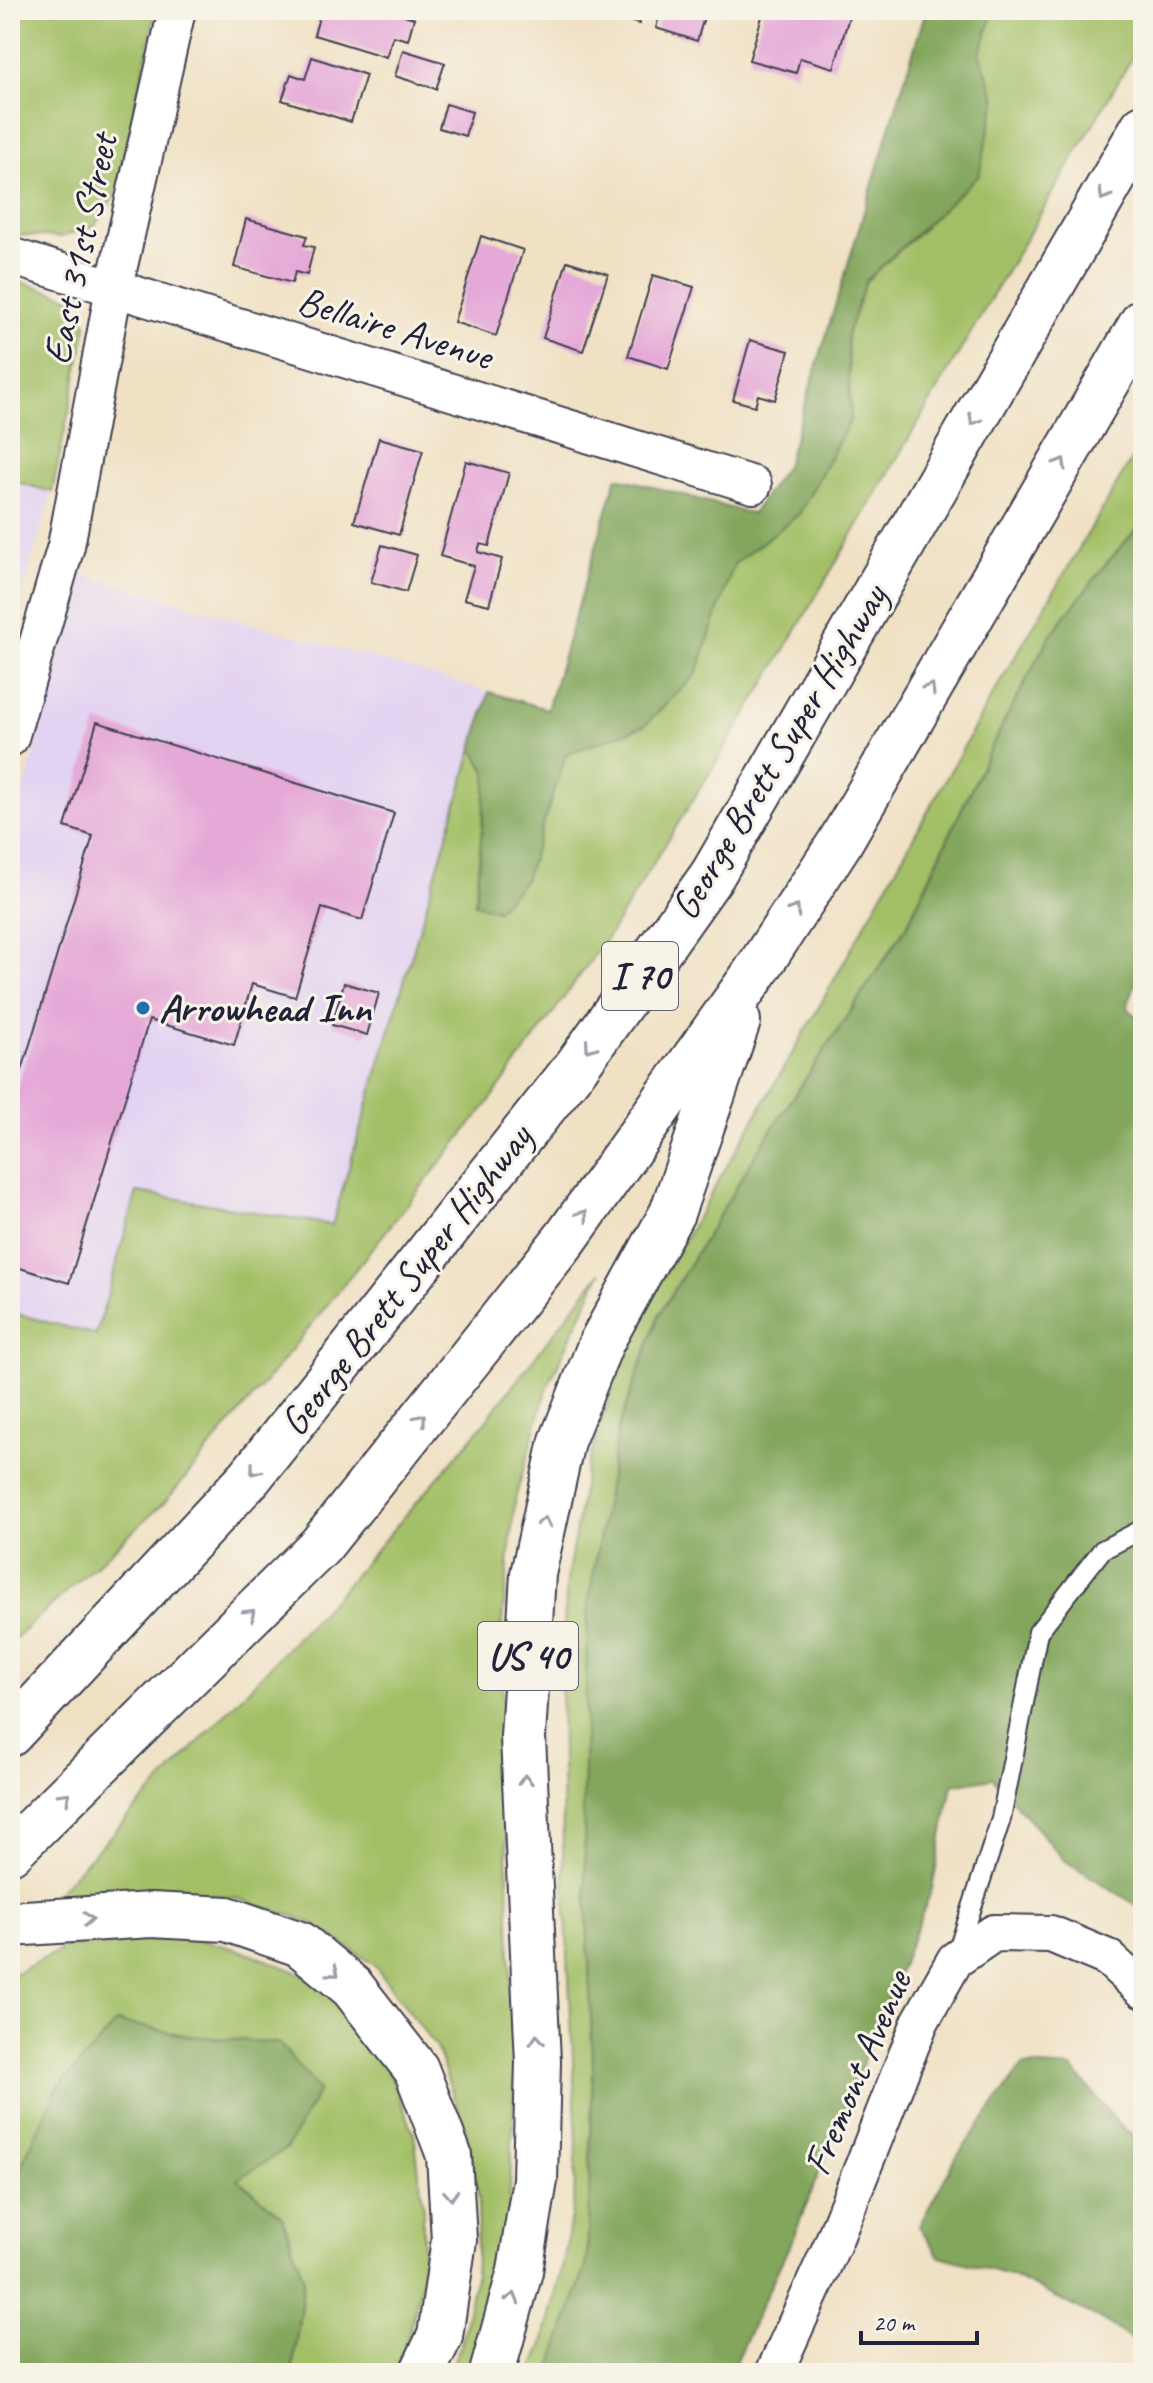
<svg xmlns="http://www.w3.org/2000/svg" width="1153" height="2383" viewBox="0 0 1153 2383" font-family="Caveat,sans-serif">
	<rect width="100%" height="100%" fill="#f7f3e8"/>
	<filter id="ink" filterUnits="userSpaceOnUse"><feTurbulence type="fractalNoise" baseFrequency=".0125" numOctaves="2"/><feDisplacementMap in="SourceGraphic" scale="16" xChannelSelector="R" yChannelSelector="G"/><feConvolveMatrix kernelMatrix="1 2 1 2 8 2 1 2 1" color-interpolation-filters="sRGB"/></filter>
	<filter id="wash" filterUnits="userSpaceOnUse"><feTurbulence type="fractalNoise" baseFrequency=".006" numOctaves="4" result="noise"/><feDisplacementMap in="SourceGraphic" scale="32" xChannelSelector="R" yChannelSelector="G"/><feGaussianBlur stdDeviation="1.8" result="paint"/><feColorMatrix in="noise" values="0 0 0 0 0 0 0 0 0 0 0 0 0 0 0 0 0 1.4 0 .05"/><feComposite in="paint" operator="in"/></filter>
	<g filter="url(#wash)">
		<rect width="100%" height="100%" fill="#f0e1c4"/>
		<g fill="#e3d3f2">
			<polygon points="10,480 52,492 10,633"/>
			<polygon points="82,574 489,692 332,1225 137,1192 95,1336 10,1312 10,830 14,827"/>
		</g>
		<g fill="#a3bf66" stroke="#627050" stroke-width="2">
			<polygon points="10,10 156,11 117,192 94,226 61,237 19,235 10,232"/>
			<polygon points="994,10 1143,10 1143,39 767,680 611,932 489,1102 280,1364 165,1502 10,1643 10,1312 96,1335 137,1192 332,1225 473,748 487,774 475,903 525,879 566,754 644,726 696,675 734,564 799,514 851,419 847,335 866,281 925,227 996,100 979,54"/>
			<polygon points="10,279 72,298 87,324 52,492 10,480"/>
			<polygon points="1143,440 1143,522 1106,564 1049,637 989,751 907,925 761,1146 659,1315 618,1429 588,1605 583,1807 593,2069 587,2263 549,2373 531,2373 542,2347 564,2260 574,2198 577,2142 563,1854 561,1669 567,1580 586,1471 615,1380 660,1282 819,1007 992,696"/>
			<polygon points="601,1272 547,1388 515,1499 501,1631 514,2098 508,2229 484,2324 464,2373 448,2373 461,2345 475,2276 479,2199 465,2128 436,2047 374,1965 311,1922 236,1898 167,1888 49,1901 339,1593 477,1432"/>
			<polygon points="125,1937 190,1937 247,1952 304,1975 346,2009 386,2065 414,2133 423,2205 423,2277 406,2343 393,2373 292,2373 304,2280 282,2216 237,2179 287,2148 190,2036 117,2022 19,2170 19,2220 10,2243 10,1976 64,1948"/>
		</g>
		<g fill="#82a65b" stroke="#52644b" stroke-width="2">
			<polygon points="926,10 994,10 980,54 996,100 979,175 866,281 847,335 851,419 799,514 734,564 696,675 644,726 566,754 525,880 497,910 475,904 487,774 473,748 489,692 547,709 617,477 752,514 786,466"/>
			<polygon points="1143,522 1143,963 1127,1007 1143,1024 1143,1909 1064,1860 993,1778 952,1785 932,1889 795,2233 730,2373 549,2373 587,2263 593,2069 583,1807 588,1605 618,1429 659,1315 761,1146 907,926 989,751 1049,637 1106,564"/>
			<polygon points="117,2022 190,2036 279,2043 319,2090 287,2148 238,2179 282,2216 304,2280 292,2373 10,2373 10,2243 19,2220 19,2170 58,2087"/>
			<polygon points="1023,2065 1072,2068 1119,2125 1143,2142 1143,2348 1108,2323 1010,2275 939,2256 919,2226 956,2158"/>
		</g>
		<g id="blocks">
			<g fill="#e5a9d8">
				<polygon points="321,10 387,10 414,18 408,40 393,36 386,57 314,35"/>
				<polygon points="592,10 643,10 639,24"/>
				<polygon points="661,10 706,10 697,41 656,28"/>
				<polygon points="764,10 851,10 834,68 800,58 796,73 749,60"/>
				<polygon points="403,50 445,63 436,89 395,76"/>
				<polygon points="312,57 366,75 351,122 282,100 291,74 305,79"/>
				<polygon points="446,104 472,112 465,136 439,128"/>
				<polygon points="246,219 307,236 304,245 314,247 307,275 295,272 292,283 234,267"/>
				<polygon points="481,236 523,250 496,336 454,322"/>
				<polygon points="567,261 608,274 583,351 543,338"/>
				<polygon points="653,275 694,287 668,369 628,356"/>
				<polygon points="750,340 789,351 775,400 758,395 755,406 733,400"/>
				<polygon points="379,438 423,450 399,535 354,522"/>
				<polygon points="466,461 509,473 489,546 480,544 478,552 502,559 489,605 464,599 474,566 440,556"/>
				<polygon points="382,545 417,555 406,592 371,582"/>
				<polygon points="97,722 394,813 362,920 322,908 295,997 252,984 234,1045 149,1020 69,1283 10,1265 10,1110 93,836 65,827"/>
				<polygon points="344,983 379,993 367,1035 332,1025"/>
			</g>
		</g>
	</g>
	<g filter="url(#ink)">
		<use href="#blocks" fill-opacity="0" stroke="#413f50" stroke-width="2"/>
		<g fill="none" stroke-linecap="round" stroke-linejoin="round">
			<defs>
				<polyline id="lane" points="957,1953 1001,1819 1038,1632 1102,1550 1143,1529"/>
				<g id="street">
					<polyline points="10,256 753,485"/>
					<polyline points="10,738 66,546 114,288 177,10"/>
					<polyline points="774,2373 833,2243 920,2022 955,1960 994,1933 1051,1934 1108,1958 1143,1990"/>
				</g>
				<g id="highway">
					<polyline points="10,1734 250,1477 576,1067 713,874 1143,127"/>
					<polyline points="10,1852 321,1545 566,1238 753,976 839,844 1143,321"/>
					<polyline points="10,1924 151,1915 227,1919 300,1944 352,1987 416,2069 449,2155 454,2240 440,2336 422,2373"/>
					<polyline points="492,2373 520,2271 535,2180 538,2062 523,1737 533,1574 562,1441 601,1343 672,1213 738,1021"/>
				</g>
			</defs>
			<use href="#lane" stroke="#413f50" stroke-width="22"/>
			<use href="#street" stroke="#413f50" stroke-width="40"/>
			<use href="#highway" stroke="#413f50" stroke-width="48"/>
			<use href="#lane" stroke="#fff" stroke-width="18"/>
			<use href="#street" stroke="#fff" stroke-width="36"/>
			<use href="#highway" stroke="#fff" stroke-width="44"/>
		</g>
		<defs><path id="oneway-chevron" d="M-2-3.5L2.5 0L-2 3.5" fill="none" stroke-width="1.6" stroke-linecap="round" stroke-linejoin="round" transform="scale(2)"/></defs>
		<g stroke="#9c9ca7">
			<use href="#oneway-chevron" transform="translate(1104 195) rotate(120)"/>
			<use href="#oneway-chevron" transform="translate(974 420) rotate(120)"/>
			<use href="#oneway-chevron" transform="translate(1061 463) rotate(-60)"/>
			<use href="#oneway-chevron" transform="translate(930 688) rotate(-60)"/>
			<use href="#oneway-chevron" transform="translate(795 910) rotate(-57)"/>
			<use href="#oneway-chevron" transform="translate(590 1047) rotate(125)"/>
			<use href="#oneway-chevron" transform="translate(583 1215) rotate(-55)"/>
			<use href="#oneway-chevron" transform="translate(421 1419) rotate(-51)"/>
			<use href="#oneway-chevron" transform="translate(255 1470) rotate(129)"/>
			<use href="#oneway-chevron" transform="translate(544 1522) rotate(-78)"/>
			<use href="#oneway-chevron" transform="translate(250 1614) rotate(-45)"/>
			<use href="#oneway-chevron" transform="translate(525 1780) rotate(-93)"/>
			<use href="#oneway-chevron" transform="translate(65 1797) rotate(-45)"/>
			<use href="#oneway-chevron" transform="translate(88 1919) rotate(-3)"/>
			<use href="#oneway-chevron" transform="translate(334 1972) rotate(39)"/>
			<use href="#oneway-chevron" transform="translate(537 2040) rotate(-93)"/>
			<use href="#oneway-chevron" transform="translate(451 2195) rotate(86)"/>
			<use href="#oneway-chevron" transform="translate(513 2298) rotate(-74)"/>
		</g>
	</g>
	<circle fill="#1f6fb2" stroke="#f7f3e8" stroke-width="3" cx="143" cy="1008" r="8"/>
	<g text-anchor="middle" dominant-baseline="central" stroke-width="6" stroke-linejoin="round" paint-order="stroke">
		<g fill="#f7f3e8" stroke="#62616f" stroke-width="2">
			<rect x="602" y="942" width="76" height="68" rx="6"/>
			<rect x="478" y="1622" width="100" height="68" rx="6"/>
		</g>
		<g font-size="38" font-weight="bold" fill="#22223b">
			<text x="640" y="976">I 70</text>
			<text x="528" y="1656">US 40</text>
		</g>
		<g font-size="40" fill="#22223b" stroke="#f7f3e8">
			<text transform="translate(80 249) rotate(-78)">East 31st Street</text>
			<text transform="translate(395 328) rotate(17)">Bellaire Avenue</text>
			<text transform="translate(779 752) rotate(-59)">George Brett Super Highway</text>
			<text transform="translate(406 1280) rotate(-52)">George Brett Super Highway</text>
			<text transform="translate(857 2073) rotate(-67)">Fremont Avenue</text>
		</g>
		<g font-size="40" font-weight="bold" fill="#22223b" stroke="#f7f3e8" text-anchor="start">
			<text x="159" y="1008">Arrowhead Inn</text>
		</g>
	</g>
	<rect width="1153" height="2383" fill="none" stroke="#f7f3e8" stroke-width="40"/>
	<path d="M861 2331v12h116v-12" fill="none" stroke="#22223b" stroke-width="4"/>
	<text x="873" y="2331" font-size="24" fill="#22223b" stroke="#f7f3e8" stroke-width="6" paint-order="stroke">20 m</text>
</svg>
